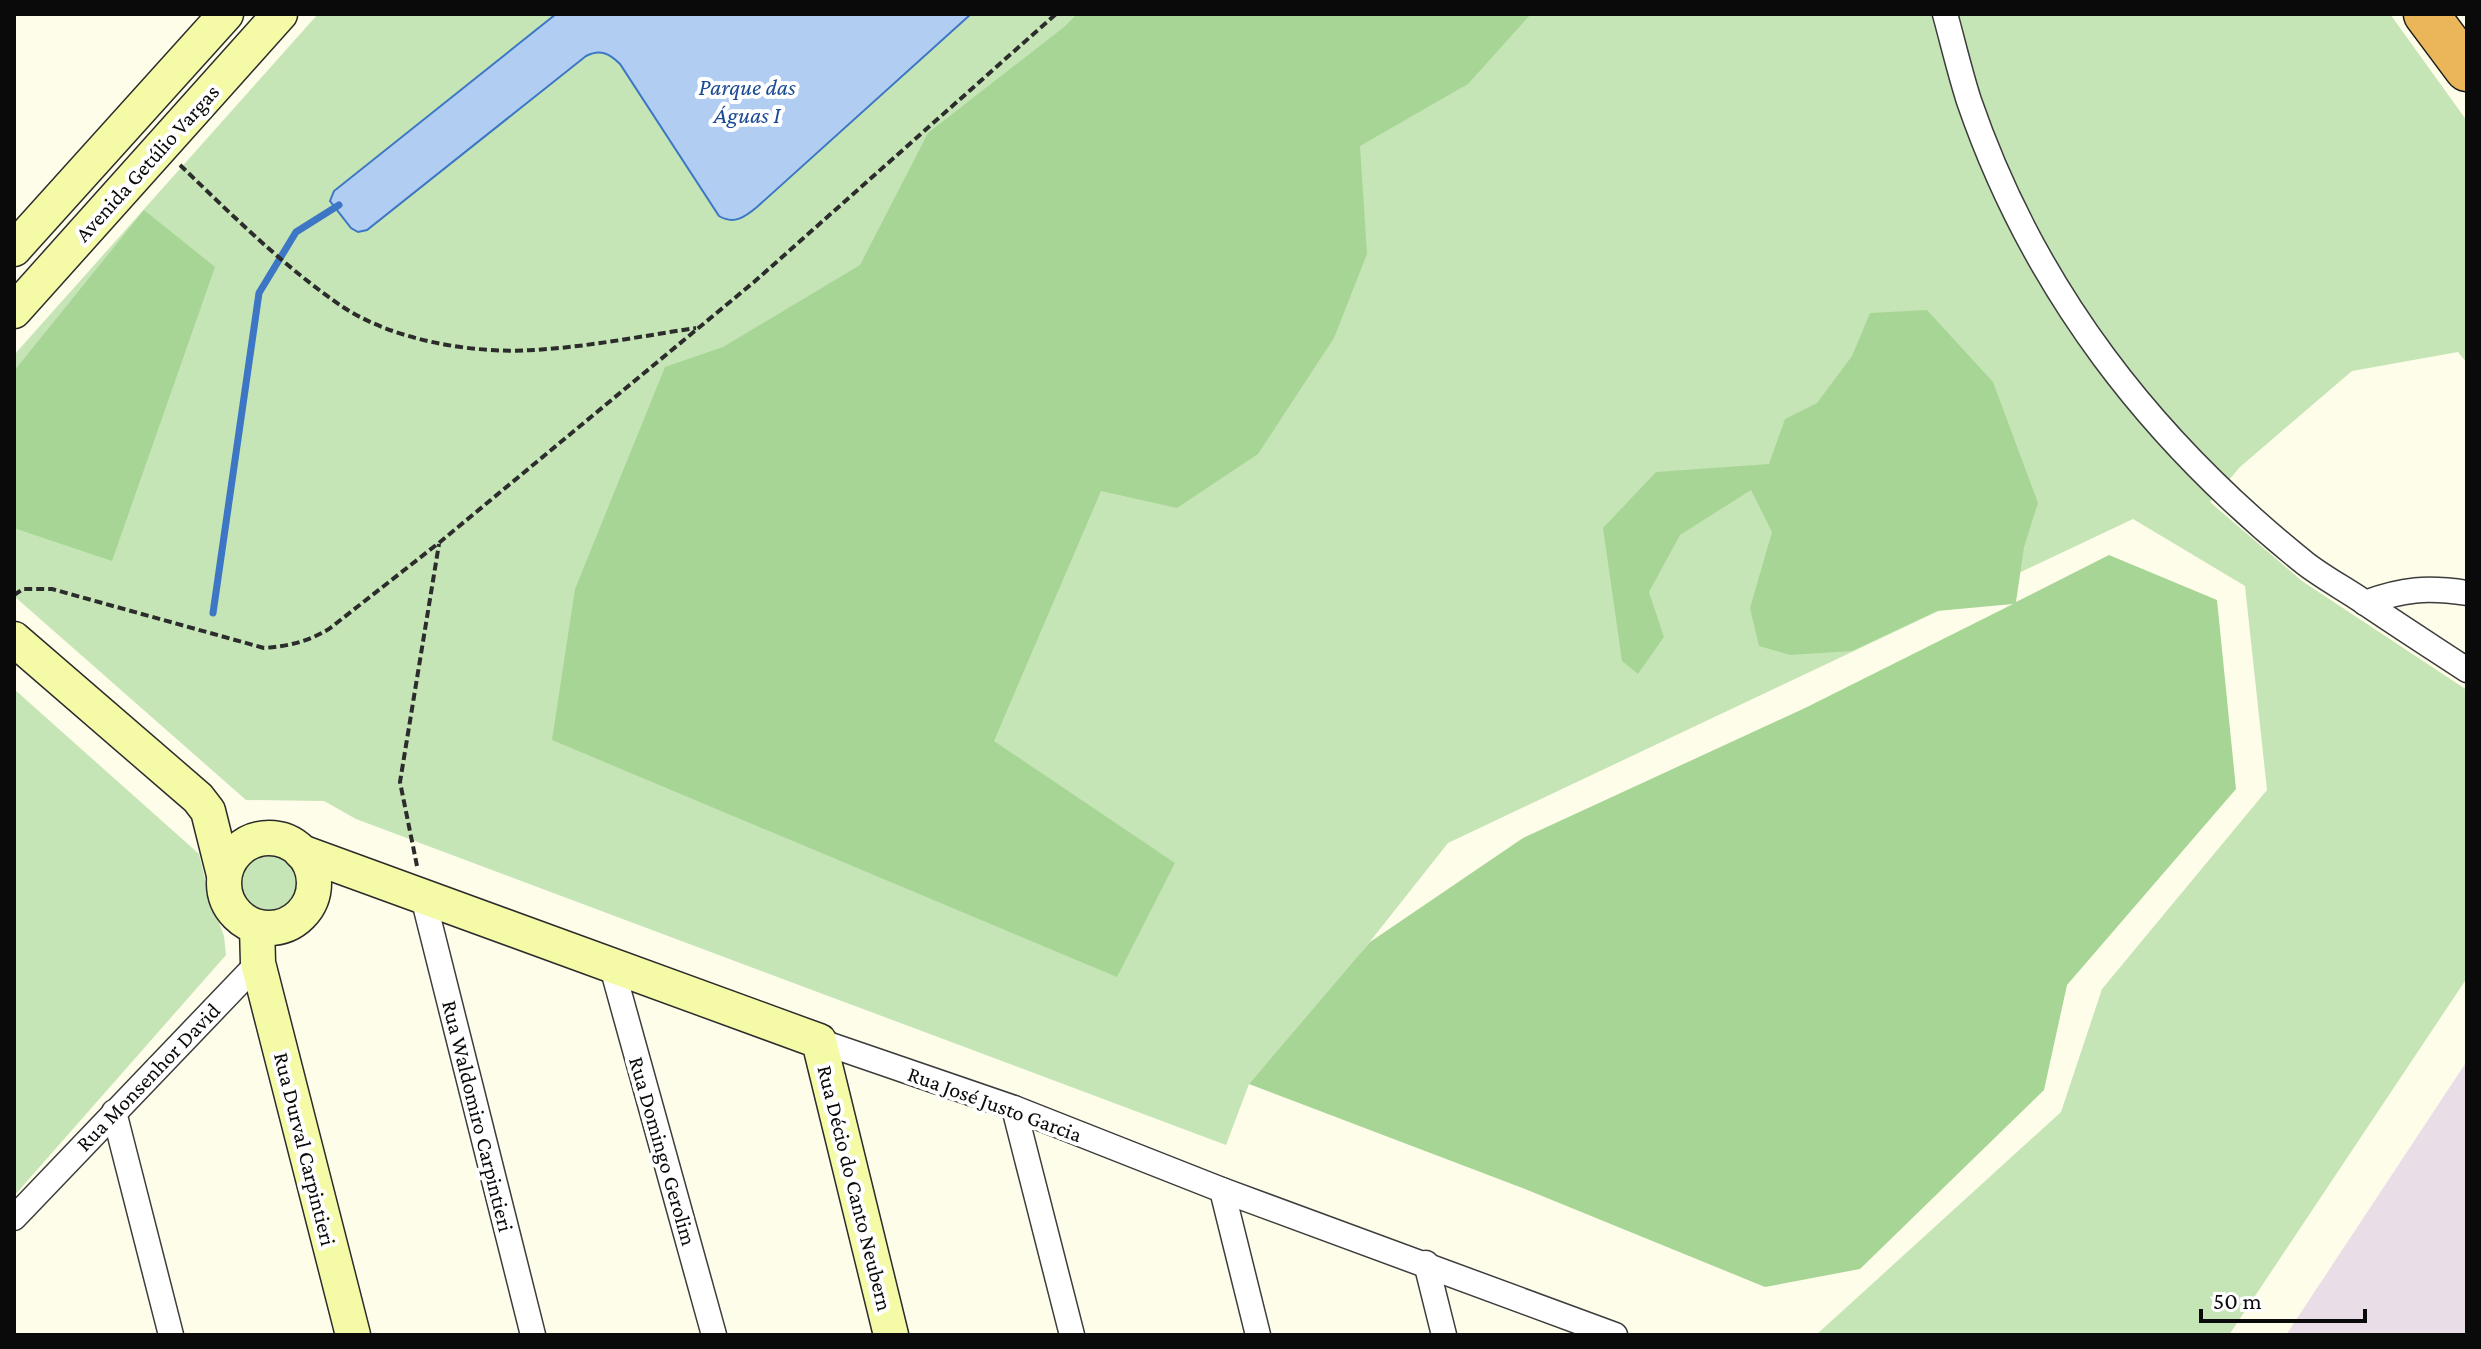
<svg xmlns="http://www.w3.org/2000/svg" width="2481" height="1349" viewBox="0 0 2481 1349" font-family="'Crimson Pro',serif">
	<rect width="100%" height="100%" fill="#fefde9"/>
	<polygon fill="#e9dee8" points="2467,1061 2467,1335 2286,1335"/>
	<g fill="#c6e5b6">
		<polygon points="318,14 2390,14 2467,121 2467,363 2458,352 2352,371 2240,467 2210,502 2302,581 2467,690 2467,978 2229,1335 1816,1335 2061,1112 2102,989 2267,790 2245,586 2133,519 1448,843 1357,958 1249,1084 1226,1145 356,819 324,801 246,800 14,596 14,355"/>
		<polygon points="14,689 199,854 209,896 224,936 226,955 14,1196"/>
		<polygon points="254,847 283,849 302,870 301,899 279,918 251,917 231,895 233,866"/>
	</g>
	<g fill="#a7d596">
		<polygon points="1077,14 1531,14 1468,84 1360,146 1367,254 1334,338 1258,454 1177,508 1101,491 994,741 1175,863 1117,977 552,740 575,589 665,367 723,347 860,265 928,133 1064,27"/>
		<polygon points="144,210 215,267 112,561 14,528 14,371"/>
		<polygon points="1927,310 1993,382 2038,503 2024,547 2016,602 2109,555 2217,600 2236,789 2067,985 2044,1090 1860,1269 1765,1287 1525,1189 1249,1084 1370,942 1523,838 1805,708 2013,604 1937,611 1852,651 1790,655 1759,646 1750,608 1772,532 1751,490 1680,535 1649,592 1664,637 1638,674 1622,661 1603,528 1656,472 1769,464 1785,419 1817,403 1852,356 1870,313"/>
	</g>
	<path fill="#b1cef2" stroke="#3c76c4" stroke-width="2" d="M556 14H971L757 207C745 217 734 225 719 216L620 64C609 53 600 49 586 56L367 230 358 232 351 228 330 201 334 191Z"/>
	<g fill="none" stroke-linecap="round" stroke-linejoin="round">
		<polyline stroke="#3c76c4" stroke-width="7" points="213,613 259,293 296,232 339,205"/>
		<defs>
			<g id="street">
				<path d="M1945 14C1953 43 1960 73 1969 101 2034 290 2151 440 2306 564 2323 577 2343 588 2361 600 2396 624 2432 647 2467 670"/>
				<path d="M2365 603C2403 589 2427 587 2467 593"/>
				<polyline points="423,897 533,1335"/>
				<polyline points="612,967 714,1335"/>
				<polyline points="819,1041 1014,1108 1222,1190 1615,1335"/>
				<polyline points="1014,1108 1072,1335"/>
				<polyline points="114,1112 171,1335"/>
				<polyline points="1222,1190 1258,1335"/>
				<polyline points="14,1218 258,963"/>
				<polyline points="1426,1263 1444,1335"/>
			</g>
			<g id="secondary">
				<polyline points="14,249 226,14"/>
				<polyline points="14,311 280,14"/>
				<polyline points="14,639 198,798 208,811 224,875"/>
				<circle cx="269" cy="883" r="45"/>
				<polyline points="301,852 819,1041 891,1335"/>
				<polyline points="257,927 258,963 353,1335"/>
			</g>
			<polyline id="highway" points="2426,14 2467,69"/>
		</defs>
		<use href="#street" stroke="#3d3d3d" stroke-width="27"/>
		<use href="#secondary" stroke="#2c2c2c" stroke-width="37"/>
		<use href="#highway" stroke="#1b1b1b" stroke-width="47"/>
		<g stroke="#2c2c2c" stroke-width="4" stroke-dasharray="8 4" stroke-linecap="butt">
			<path d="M180 165C231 214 282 265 340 305 391 340 472 354 533 350 588 347 642 336 696 328"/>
			<path d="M14 595 23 589H52L264 648C289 646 307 642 329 629L440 542 754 282 1056 14"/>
			<polyline points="417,866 400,782 439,544"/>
		</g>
		<use href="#street" stroke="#fff" stroke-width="24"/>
		<use href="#secondary" stroke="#f5faa7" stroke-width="34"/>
		<use href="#highway" stroke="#ebb659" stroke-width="44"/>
	</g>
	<g text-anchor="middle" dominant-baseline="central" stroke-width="8" stroke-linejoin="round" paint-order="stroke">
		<g font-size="22" fill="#0a0a0a" stroke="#fff">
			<text transform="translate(147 163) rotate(-48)">Avenida Getúlio Vargas</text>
			<text transform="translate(148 1077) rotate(-46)">Rua Monsenhor David</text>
			<text transform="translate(995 1104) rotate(20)">Rua José Justo Garcia</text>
			<text transform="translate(478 1116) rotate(76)">Rua Waldomiro Carpintieri</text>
			<text transform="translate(305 1149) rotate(76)">Rua Durval Carpintieri</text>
			<text transform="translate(663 1151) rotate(74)">Rua Domingo Gerolim</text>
			<text transform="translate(855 1188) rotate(76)">Rua Décio do Canto Neubern</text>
		</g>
		<g font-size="24" font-style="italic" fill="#1c4a93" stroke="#fff">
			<text x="747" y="86">Parque das<tspan x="747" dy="28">Águas I</tspan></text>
		</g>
	</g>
	<rect width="2481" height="1349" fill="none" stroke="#0a0a0a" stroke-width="32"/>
	<path d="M2201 1309v12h164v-12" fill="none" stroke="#0a0a0a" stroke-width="4"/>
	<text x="2213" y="1309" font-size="24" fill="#0a0a0a" stroke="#ffffff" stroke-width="6" paint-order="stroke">50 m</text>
</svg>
